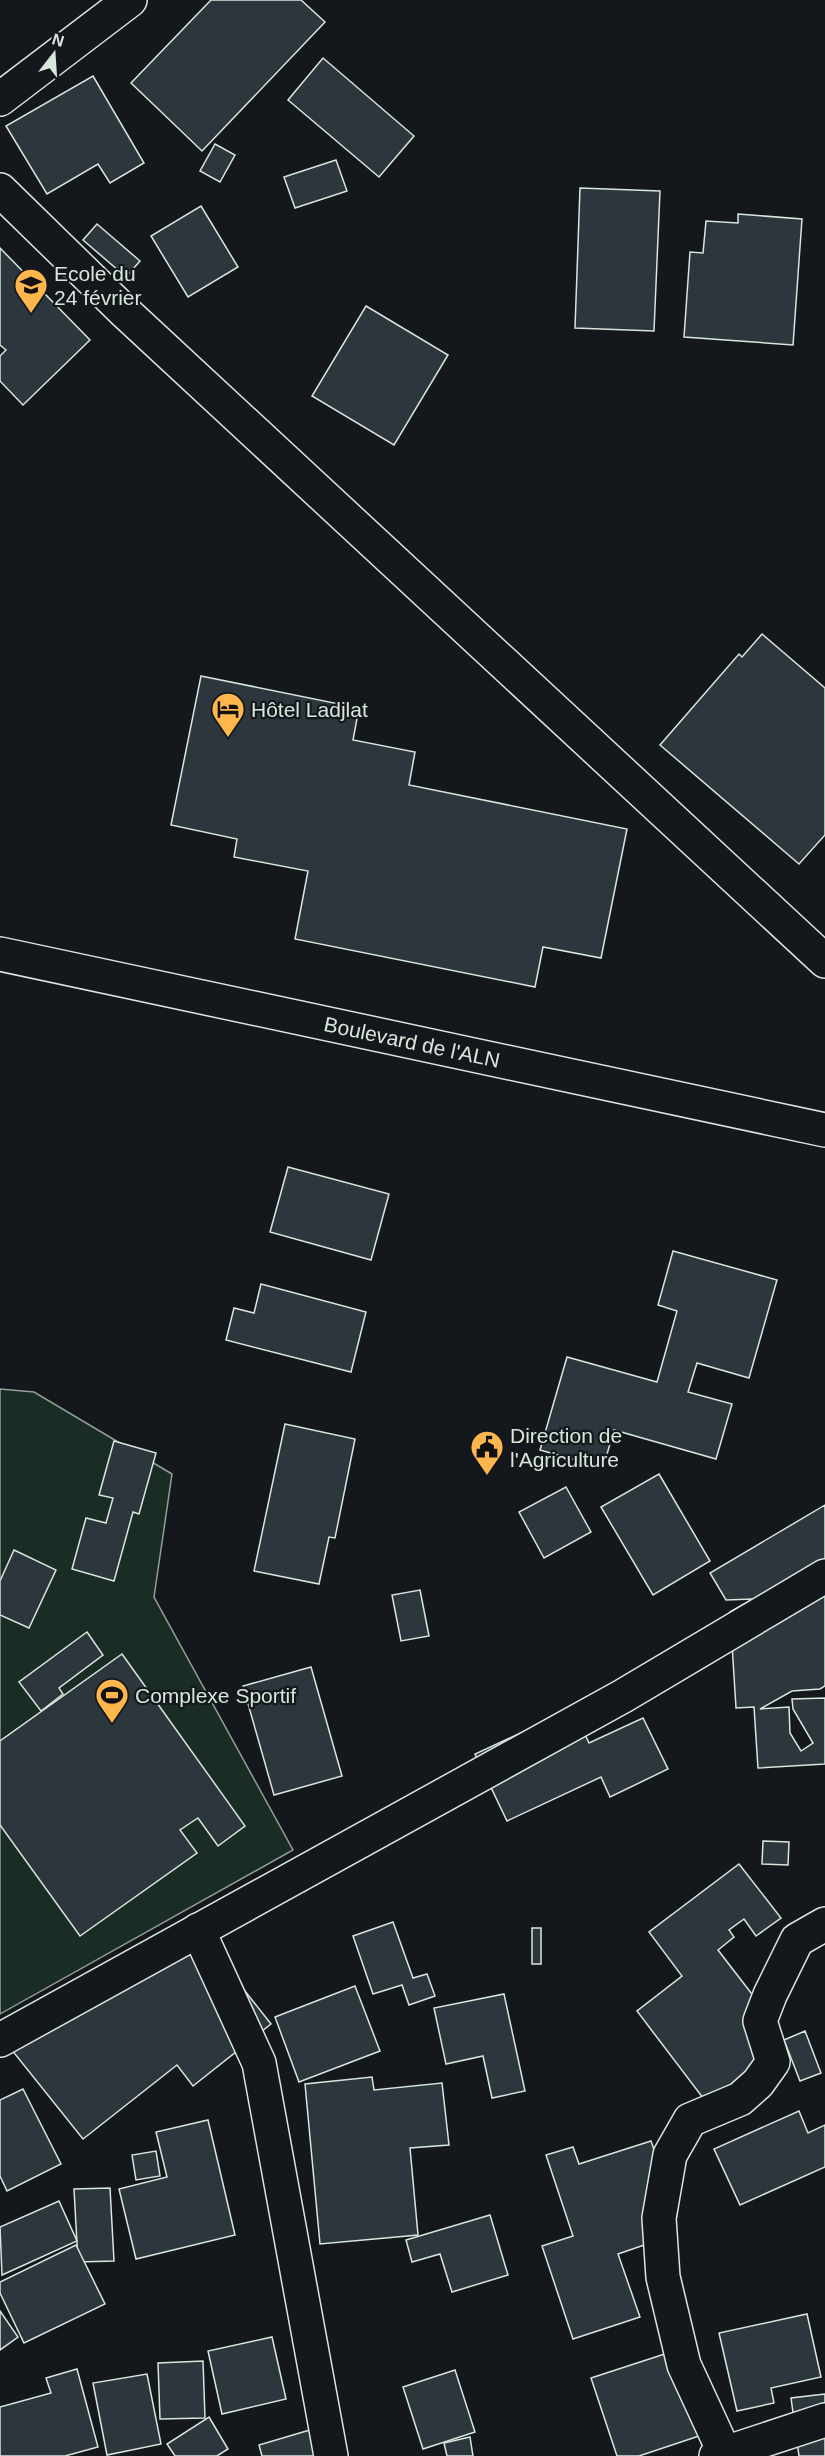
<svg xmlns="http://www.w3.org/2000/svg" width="825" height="2456" viewBox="0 0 825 2456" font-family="Helvetica,sans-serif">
	<rect width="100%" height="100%" fill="#14181c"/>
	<polygon fill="#1a2d24" stroke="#939e99" stroke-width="1.5" points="0,1389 34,1392 172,1474 154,1597 293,1850 0,2014"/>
	<g fill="#2c363c" stroke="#d8e6dc" stroke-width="1.5">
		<polygon points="211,0 301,0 325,22 202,151 131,83"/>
		<polygon points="323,58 414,136 379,177 288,100"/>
		<polygon points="93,76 144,163 110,183 98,164 47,194 6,126"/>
		<polygon points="215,144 235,155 220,182 200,171"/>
		<polygon points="336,160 347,191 295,208 284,177"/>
		<polygon points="580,188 660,191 654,331 575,328"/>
		<polygon points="201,206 238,267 188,297 151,236"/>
		<polygon points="738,214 802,219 793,345 684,337 690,252 703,253 706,221 738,223"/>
		<polygon points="97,224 140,261 126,277 83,240"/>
		<polygon points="0,248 90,340 23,405 0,381 0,356 6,350 0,345"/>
		<polygon points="366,306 448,355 394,445 312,396"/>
		<polygon points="762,634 825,688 825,835 799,864 660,745 739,654 742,657"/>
		<polygon points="201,676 359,708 353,740 415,752 409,785 627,829 601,958 543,947 535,987 295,939 308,871 234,857 237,839 171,825"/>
		<polygon points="288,1167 389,1194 371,1260 270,1232"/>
		<polygon points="673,1251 777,1280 749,1378 697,1363 688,1392 732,1404 716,1459 614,1430 603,1468 540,1450 567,1357 657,1382 677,1311 658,1305"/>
		<polygon points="261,1284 366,1312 351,1372 226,1340 234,1308 254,1313"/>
		<polygon points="285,1424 355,1439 335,1538 329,1537 319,1584 254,1571"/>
		<polygon points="114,1441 156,1453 139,1514 133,1512 114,1581 72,1569 86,1518 106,1523 113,1498 99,1495"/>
		<polygon points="659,1474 710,1561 653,1595 601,1507"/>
		<polygon points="566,1487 591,1532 544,1558 519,1512"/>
		<polygon points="825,1505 825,1686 820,1689 792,1691 760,1709 789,1707 790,1733 801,1751 813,1743 793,1709 792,1699 825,1698 825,1764 758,1768 754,1707 736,1708 730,1612 753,1599 726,1600 710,1573"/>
		<polygon points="14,1550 56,1570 29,1628 0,1615 0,1581"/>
		<polygon points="420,1590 429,1636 401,1641 392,1595"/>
		<polygon points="87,1632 103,1655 59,1688 63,1694 41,1711 19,1682"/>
		<polygon points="122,1654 245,1826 218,1846 198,1818 180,1830 197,1853 80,1936 0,1825 0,1741"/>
		<polygon points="311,1667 342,1776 274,1795 243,1686"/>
		<polygon points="573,1709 589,1743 643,1718 668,1769 610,1797 601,1777 507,1821 475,1754"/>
		<polygon points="763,1841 789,1842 788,1865 762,1864"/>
		<polygon points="739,1864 781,1918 756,1936 744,1919 729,1930 734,1937 718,1950 768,2015 746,2031 782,2078 722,2123 637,2011 682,1976 649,1932"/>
		<polygon points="393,1922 413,1978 427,1974 435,1996 409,2005 402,1985 373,1994 353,1936"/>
		<rect x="532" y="1928" width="9" height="36"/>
		<polygon points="197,1930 271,2024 193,2086 177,2065 83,2139 11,2049"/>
		<polygon points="355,1986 380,2051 299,2082 275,2017"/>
		<polygon points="504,1994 525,2091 492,2098 483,2056 446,2064 434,2008"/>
		<polygon points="805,2031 821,2073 800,2081 784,2040"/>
		<polygon points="372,2077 374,2090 442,2083 449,2145 410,2148 418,2235 320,2244 305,2084"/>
		<polygon points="23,2089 61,2164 7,2191 0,2176 0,2100"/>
		<polygon points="799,2111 808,2133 825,2125 825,2167 740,2205 714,2149"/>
		<polygon points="208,2120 235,2235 136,2259 119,2189 167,2177 156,2132"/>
		<polygon points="651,2141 677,2216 645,2226 650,2243 618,2254 640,2317 573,2339 542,2246 573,2236 546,2155 573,2147 579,2164"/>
		<polygon points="156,2151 160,2176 136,2180 132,2155"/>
		<polygon points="110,2188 114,2261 78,2262 74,2189"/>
		<polygon points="59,2201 77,2241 2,2275 0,2227"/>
		<polygon points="490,2215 508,2275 452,2292 440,2254 412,2262 406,2240"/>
		<polygon points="76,2245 105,2304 24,2343 0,2293 0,2282"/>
		<polygon points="0,2311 18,2337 0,2350"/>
		<polygon points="807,2314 821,2377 771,2388 774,2403 737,2411 719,2333"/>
		<polygon points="272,2337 286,2399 222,2414 208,2351"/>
		<polygon points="680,2349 708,2433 639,2456 617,2456 591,2378"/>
		<polygon points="203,2361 205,2418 160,2419 158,2363"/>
		<polygon points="77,2369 98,2447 65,2456 0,2456 0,2407 51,2393 46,2378"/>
		<polygon points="455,2370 475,2432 423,2449 403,2387"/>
		<polygon points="147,2374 161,2444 107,2455 93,2383"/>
		<polygon points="825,2394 825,2456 799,2456 791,2398"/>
		<polygon points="209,2417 228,2449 217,2456 175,2456 167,2444"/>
		<polygon points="320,2427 329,2456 262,2456 259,2445"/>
		<polygon points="470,2437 473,2456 447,2456 444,2443"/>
	</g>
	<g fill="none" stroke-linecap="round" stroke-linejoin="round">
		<defs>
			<g id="minor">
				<polyline points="0,99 130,0"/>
				<polyline points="0,190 125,312 825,961"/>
				<polyline points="198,1930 259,2063 331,2456"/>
				<polyline points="0,2040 623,1696 825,1576"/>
				<polyline points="716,2456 825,2420"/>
				<polyline points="726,2456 684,2365 663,2277 659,2218 670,2155 690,2120 740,2099 758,2083 773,2062 760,2021 770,1995 797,1940 825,1924"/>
			</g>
			<polyline id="major" points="0,954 825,1130"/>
		</defs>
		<use href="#minor" stroke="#d8e6dc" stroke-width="36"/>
		<use href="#major" stroke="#d8e6dc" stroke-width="36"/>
		<use href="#minor" stroke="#14181c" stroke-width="33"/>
		<use href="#major" stroke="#14181c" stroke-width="33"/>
	</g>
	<defs>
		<symbol id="school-pin" viewBox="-11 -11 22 30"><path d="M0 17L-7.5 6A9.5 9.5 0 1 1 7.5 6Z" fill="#ffb74d" stroke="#14181c"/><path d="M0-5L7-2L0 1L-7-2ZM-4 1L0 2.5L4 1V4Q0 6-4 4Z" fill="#111"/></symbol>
		<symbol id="hotel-pin" viewBox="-11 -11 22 30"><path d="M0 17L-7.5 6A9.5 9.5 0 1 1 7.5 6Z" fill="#ffb74d" stroke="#14181c"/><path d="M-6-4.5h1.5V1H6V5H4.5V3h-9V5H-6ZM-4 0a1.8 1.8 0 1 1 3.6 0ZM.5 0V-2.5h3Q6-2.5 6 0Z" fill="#111"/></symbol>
		<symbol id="civic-pin" viewBox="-11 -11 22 30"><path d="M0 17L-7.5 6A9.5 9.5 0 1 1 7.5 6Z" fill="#ffb74d" stroke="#14181c"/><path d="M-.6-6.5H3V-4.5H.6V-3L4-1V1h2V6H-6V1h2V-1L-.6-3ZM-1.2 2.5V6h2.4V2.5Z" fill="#111"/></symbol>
		<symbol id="stadium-pin" viewBox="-11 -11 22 30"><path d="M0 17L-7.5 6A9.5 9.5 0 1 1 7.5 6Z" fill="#ffb74d" stroke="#14181c"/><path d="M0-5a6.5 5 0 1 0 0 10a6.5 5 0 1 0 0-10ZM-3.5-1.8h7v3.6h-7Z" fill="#111"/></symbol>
	</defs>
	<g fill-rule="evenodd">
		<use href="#school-pin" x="12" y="266" width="38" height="52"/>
		<use href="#hotel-pin" x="209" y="690" width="38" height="52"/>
		<use href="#civic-pin" x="468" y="1428" width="38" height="52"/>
		<use href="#stadium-pin" x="93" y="1676" width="38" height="52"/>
	</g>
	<g text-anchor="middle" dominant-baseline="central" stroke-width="4.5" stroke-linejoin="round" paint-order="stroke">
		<g font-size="21" fill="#d8e6dc" stroke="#14181c" text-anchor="start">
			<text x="54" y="273">Ecole du<tspan x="54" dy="24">24 février</tspan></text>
			<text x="251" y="709">Hôtel Ladjlat</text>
			<text x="510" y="1435">Direction de<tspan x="510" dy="24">l'Agriculture</tspan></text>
			<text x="135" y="1695">Complexe Sportif</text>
		</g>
		<g font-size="21" fill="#d8e6dc" stroke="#14181c">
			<text transform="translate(412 1042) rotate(12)">Boulevard de l'ALN</text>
		</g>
	</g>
	<g transform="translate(54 54) rotate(17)" stroke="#14181c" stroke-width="4.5" paint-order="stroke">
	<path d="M0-4.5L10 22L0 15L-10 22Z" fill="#d8e6dc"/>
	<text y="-9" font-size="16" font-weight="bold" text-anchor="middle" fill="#d8e6dc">N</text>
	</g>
</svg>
